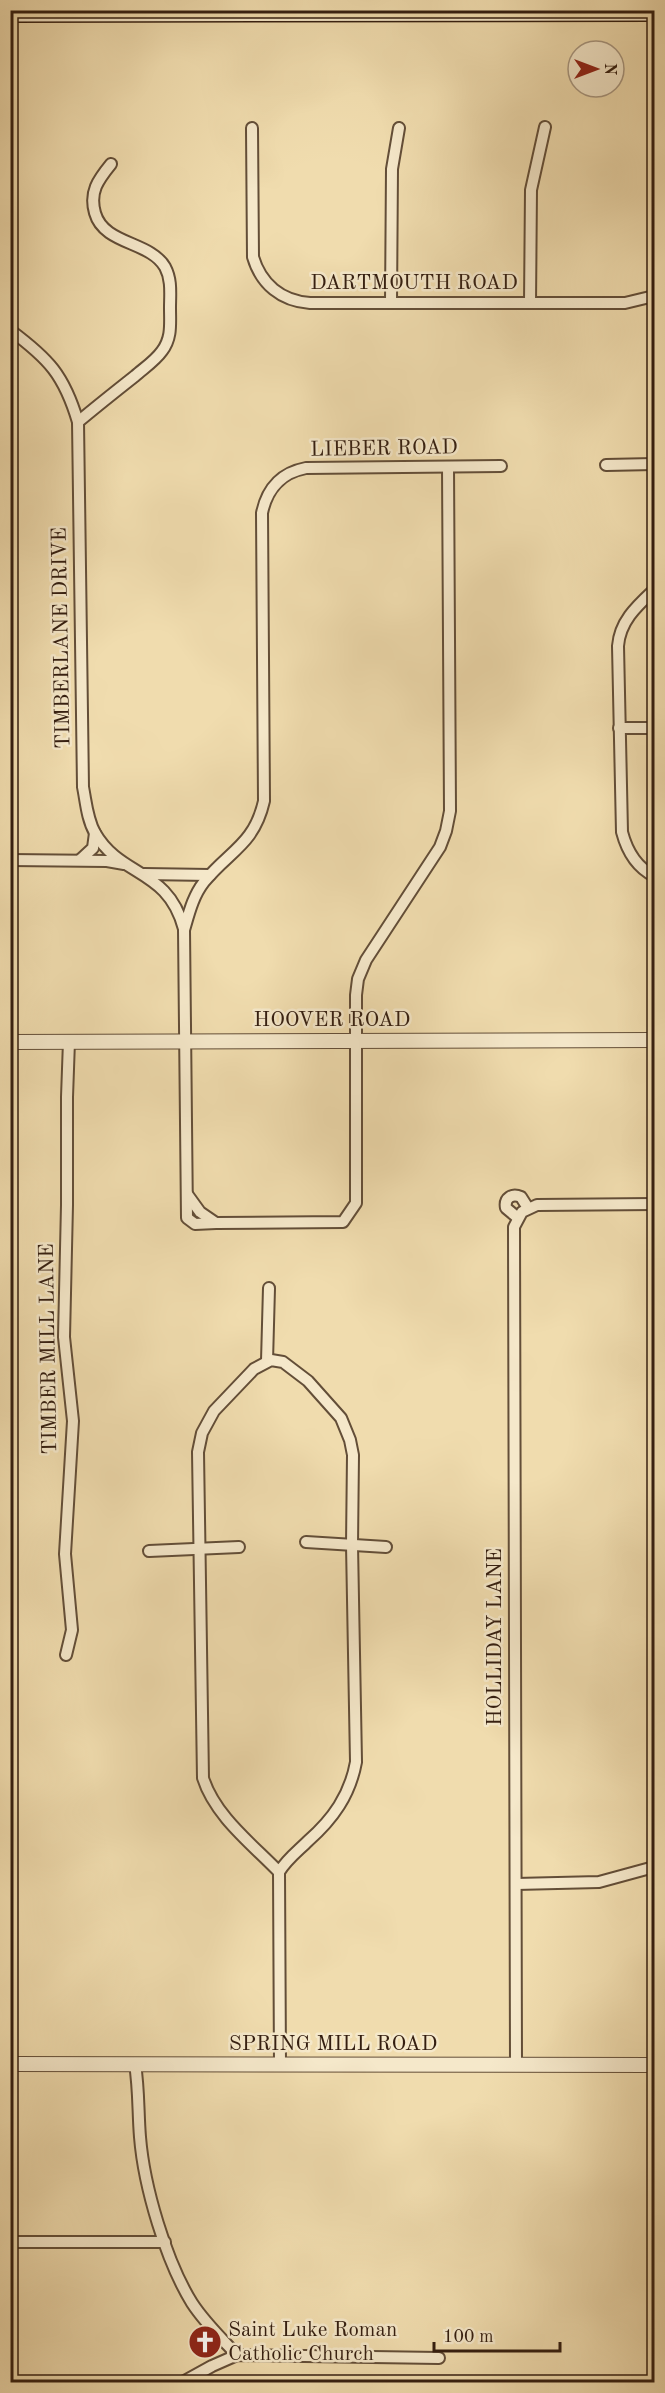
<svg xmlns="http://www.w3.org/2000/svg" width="665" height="2393" viewBox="0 0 665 2393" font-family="'Old Standard TT',serif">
	<rect width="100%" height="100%" fill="#f0dcae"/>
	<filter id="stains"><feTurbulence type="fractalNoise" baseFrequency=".00333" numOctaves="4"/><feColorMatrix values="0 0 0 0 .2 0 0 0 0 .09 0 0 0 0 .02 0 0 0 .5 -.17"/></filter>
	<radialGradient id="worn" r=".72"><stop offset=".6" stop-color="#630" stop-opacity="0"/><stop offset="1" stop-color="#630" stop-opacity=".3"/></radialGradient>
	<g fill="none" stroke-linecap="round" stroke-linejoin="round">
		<defs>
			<g id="minor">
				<path d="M252 128 253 257C261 284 281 301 310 303H625L654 296"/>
				<polyline points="391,303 392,169 399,128"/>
				<polyline points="530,303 531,190 545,127"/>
				<path d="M10 330C49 359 64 375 78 422L83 787C86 802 87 819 95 833 121 878 168 868 184 929"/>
				<path d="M78 422C97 406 116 391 135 376 144 368 155 361 162 351 172 338 170 324 170 308 170 294 172 280 165 267 150 241 104 245 95 213 89 192 98 180 111 164"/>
				<polyline points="606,465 654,464"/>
				<path d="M654 590C637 606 620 621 618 646L622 832C627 851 636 867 654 876"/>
				<polyline points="619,728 654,728"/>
				<polyline points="10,860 107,861 124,864"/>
				<polyline points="80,860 93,848 95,833"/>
				<polyline points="144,874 210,875"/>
				<polyline points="187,1194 200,1212 216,1223 343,1222 356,1203 356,995 358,979 366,960 440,847 446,831 450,811 448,467"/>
				<path d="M518 1218 506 1208C504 1198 512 1193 521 1197L528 1208"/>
				<path d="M216 1223 195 1224 187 1218 184 930C189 913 193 896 204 882 229 851 254 845 264 801L262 513C267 489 280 473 306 468L501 466"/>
				<polyline points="267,1361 269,1288"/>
				<polyline points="306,1542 386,1547"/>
				<polyline points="149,1551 239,1547"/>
				<polyline points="66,1655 72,1630 65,1554 73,1421 64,1337 67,1205 67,1097 69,1041"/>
				<path d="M279 1872C252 1844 215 1816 203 1778L198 1452 202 1433 214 1411 254 1369 271 1360 283 1362 308 1381 341 1418 350 1440 353 1455 352 1545 356 1762C350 1795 333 1819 308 1841 298 1851 287 1859 279 1872L280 2064"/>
				<polyline points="516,1884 599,1882 654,1867"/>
				<path d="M135 2064C139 2089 138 2113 140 2137 144 2187 166 2261 192 2303 205 2323 221 2338 237 2355"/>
				<polyline points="516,2065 514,1227 522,1212 537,1205 654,1204"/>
				<polyline points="10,2242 165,2242"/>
				<polyline points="183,2382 212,2366 237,2355 439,2358"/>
			</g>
			<g id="tertiary">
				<polyline points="10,1042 654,1040"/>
				<polyline points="10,2064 654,2065"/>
			</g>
			<polyline id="secondary" points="10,14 654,13"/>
		</defs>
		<use href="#minor" stroke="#634e38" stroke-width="14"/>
		<use href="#tertiary" stroke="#634e38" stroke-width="16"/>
		<use href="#secondary" stroke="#341e10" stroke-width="18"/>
		<use href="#minor" stroke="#f5e8ca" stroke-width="10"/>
		<use href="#tertiary" stroke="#f5e8ca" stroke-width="14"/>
		<use href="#secondary" stroke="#f5e8ca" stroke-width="15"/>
	</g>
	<defs>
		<symbol id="church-disc" viewBox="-11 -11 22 22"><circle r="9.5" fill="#8f2418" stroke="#f5e8ca"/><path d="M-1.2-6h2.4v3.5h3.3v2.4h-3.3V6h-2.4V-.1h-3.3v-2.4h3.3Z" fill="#fff"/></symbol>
	</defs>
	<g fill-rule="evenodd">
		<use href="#church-disc" x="186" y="2323" width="38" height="38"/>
	</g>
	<g text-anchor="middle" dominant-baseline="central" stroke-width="5" stroke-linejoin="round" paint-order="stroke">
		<g font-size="21" fill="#341e10" stroke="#f5e8ca">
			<text x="414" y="283">DARTMOUTH ROAD</text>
			<text transform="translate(384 449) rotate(-1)">LIEBER ROAD</text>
			<text transform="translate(62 638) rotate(-91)">TIMBERLANE DRIVE</text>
			<text x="332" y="1020">HOOVER ROAD</text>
			<text transform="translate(49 1349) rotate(-91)">TIMBER MILL LANE</text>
			<text transform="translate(495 1637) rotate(-90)">HOLLIDAY LANE</text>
			<text x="333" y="2044">SPRING MILL ROAD</text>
		</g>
		<g font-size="21" fill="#341e10" stroke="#f5e8ca" text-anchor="start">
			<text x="228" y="2330">Saint Luke Roman<tspan x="228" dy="24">Catholic Church</tspan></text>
		</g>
	</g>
	<rect width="665" height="2393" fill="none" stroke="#f0dcae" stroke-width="36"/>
	<rect x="12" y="12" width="641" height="2369" fill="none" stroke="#341e10" stroke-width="3"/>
	<rect x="18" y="18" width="629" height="2357" fill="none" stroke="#341e10" stroke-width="1.5"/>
	<g transform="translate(596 69) rotate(90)"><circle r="28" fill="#f5e8ca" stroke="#a89780" stroke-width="1.5"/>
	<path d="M0-4.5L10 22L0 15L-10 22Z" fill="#8f2418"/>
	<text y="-9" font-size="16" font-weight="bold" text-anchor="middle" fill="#341e10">N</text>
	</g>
	<path d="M434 2342v9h126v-9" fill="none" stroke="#341e10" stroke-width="3"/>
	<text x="443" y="2342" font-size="18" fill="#341e10" stroke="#f5e8ca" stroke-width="4.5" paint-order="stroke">100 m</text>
	<rect width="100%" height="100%" filter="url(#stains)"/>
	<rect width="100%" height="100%" fill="url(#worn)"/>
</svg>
